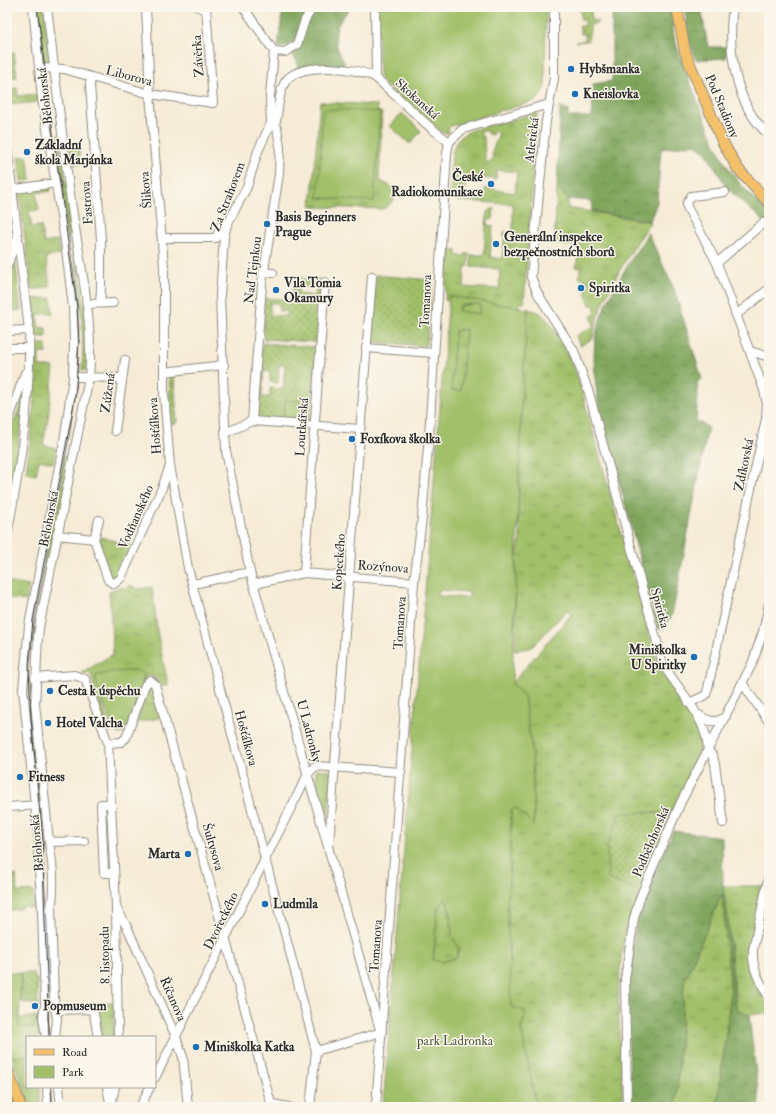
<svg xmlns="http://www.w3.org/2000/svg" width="776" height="1114" viewBox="0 0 776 1114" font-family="'IM FELL Double Pica',serif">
	<defs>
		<pattern id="grass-tufts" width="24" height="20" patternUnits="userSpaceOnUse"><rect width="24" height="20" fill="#a1c069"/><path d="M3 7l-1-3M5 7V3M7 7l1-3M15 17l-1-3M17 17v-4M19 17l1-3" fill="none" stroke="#839c57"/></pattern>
		<pattern id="forest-crowns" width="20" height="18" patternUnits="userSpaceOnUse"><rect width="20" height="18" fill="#80a65d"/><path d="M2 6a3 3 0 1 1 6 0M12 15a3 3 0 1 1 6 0" fill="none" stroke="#69874d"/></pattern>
		<pattern id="garden-dots" width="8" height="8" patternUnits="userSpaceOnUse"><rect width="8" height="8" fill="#a1c069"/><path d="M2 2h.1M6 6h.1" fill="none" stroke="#839c57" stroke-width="1.8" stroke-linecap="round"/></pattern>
	</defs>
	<rect width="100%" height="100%" fill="#fbf7ec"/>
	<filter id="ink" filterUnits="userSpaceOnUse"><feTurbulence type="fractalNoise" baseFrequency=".025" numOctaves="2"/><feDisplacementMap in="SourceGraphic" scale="8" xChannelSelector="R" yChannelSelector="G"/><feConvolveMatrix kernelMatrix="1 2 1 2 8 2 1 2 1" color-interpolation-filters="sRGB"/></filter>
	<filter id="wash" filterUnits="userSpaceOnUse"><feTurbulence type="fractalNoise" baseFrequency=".012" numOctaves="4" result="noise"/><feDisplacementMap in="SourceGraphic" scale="16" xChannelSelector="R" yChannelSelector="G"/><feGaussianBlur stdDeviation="0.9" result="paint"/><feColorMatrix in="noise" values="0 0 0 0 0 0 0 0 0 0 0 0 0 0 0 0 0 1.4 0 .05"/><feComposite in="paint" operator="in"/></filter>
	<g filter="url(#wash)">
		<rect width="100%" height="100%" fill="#f6ebd6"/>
		<g fill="url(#grass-tufts)" stroke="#66764a" fill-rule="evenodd">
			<polygon points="320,102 377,105 377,110 382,113 379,180 394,188 394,200 384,209 311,207"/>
			<path d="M537 113 524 303H519L520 308 449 297 448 301 445 300 448 250H457V256H465V254H469L468 267H465L464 287 499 289 500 269 471 267V255H484L487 212 494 208 493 219 488 220 487 225 493 226 490 257 502 259 503 250H505L503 248 504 240H505L504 238V232L513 233V204L458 201 450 197C451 183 449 153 457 141 460 136 466 133 472 130ZM481 131H488V134L492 135 493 131 499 133 492 152 493 158 489 163 485 160 484 137H481ZM497 170 517 172 515 193 485 188 484 198 464 197 466 177 496 179Z"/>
			<polygon points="59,134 74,238 67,239 55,157 60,156 56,135"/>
			<polygon points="50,187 51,191 37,193 37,204 38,204 39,210 29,211 32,227 41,226 44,243 58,240 60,255 46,257 50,287 31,290 19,191"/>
			<path d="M557 188 568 199V208L651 222C630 252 597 302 593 338L580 346 576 336 594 326 591 316 596 314 594 305H590L585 290 587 280 579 278 581 268 576 267 580 247 554 243Z"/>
			<path d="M72 242H75L88 331V370H82C85 327 78 285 72 242Z"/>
			<polygon points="51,298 53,313 38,314 38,327 46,328 46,337 37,337 35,334 32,299"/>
			<polygon points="480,304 479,314 458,311 460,305"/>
			<path d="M528 309C532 310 537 311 540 313 556 324 571 360 578 378L658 666C672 693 705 719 702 750L670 814 644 812 608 879 640 892C635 905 629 919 626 932 612 988 622 1050 623 1107H539L535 1100 521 1029 526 1012 511 1007 507 901 510 870 511 810 516 808 534 824 532 754 524 697 512 683 571 615 567 610 531 648 515 650 516 560 520 538 518 513 522 392Z"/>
			<polygon points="466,329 461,391 451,390 455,331"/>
			<polygon points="37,344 46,344 46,353 39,353 39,367 54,367 48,418 43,445 56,448 53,463 39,460 36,475 26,473 33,415 35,382 39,381 39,379 35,379 35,346"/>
			<polygon points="174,375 177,423 171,424 169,376"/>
			<polygon points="23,398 21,428 7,512 7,440"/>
			<polygon points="285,400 312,402 310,419 307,421 283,420"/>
			<polygon points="63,456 72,457 37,623 44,581 44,553"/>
			<polygon points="101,537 132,546 117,578 114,580 110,577 99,544"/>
			<polygon points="7,582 29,586 26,601 7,598"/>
			<path d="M130 585 138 589 152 587 157 631 168 685 162 686 158 680 149 675 146 677 142 686 144 677 132 670 96 676V681L110 732C98 720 94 690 91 674L82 673 113 654 109 591 121 587 125 589Z"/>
			<polygon points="150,684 153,688 160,718 137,722"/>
			<polygon points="316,769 332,771 328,817 326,816 316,780"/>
			<polygon points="16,875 17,892 33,891 34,908 21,906 21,909 7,910 7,884 10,881 10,876"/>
			<path d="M723 886H763C758 908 744 952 750 972 754 987 769 998 769 1014L764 1013 749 1015 736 1009C732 968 730 927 723 886Z"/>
			<polygon points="722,893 731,994 717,1107 676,1107 684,981"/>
			<path d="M445 899C454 916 450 931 459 949L456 958 442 962 433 960 438 907Z"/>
			<polygon points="114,1002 114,1037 101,1037 96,1007 93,1003"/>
			<polygon points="27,1056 27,1087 40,1087 40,1107 30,1107 12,1057"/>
		</g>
		<g fill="url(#forest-crowns)" stroke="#566844">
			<path d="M283 7H286L292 15 302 7H312C305 20 297 52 278 47Z"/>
			<path d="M315 7H350C347 13 342 17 339 23 332 38 337 50 345 63L340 66 294 71 298 65 297 61 290 53Z"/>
			<polygon points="612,7 671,7 674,37 683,65 714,141 725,163 741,185 769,214 769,226 727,188 707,154 695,144 661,149 657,202 650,221 592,211 591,201 568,199 557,188 560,106 568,110 568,117 592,117 593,84 612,81"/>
			<polygon points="684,7 701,7 708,47 727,47 726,58 696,60 689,40"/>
			<path d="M648 233 674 289 702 379 697 382 698 392 696 421 708 427 672 616 662 629 658 628 598 402C595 380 592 356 596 334 603 302 630 261 648 233Z"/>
			<path d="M673 831 722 837 723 886 728 919 730 954 736 1009 749 1015 760 1107H717L731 994 722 894 684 982 676 1107H631C629 1048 624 989 635 931 641 897 660 863 673 831Z"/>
		</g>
		<g fill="#a1c069" stroke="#66764a" fill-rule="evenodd">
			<polygon points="36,7 44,7 49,61 42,62"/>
			<polygon points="378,7 546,7 545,89 537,100 506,110 499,110 498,112 451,126 448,128 449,133 443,133 382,82 379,75"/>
			<polygon points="323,109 380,112 374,201 318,198"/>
			<polygon points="402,113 421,131 410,144 390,126"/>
			<polygon points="27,156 31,180 21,181 18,157"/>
			<polygon points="15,258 21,310 7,311 7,281"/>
			<path d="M449 296 528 309 522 392 512 683 524 696 532 754 534 825 516 808 511 810 510 870 507 901 511 1007 526 1012 521 1029 535 1100 539 1107H383ZM480 304 479 314 458 311 460 305ZM466 329 461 391 451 390 455 331ZM439 590 469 592V598L438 596ZM445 899 450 910 452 936 459 949 456 958 442 962 433 960 438 907Z"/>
			<polygon points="136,670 144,674 142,686 126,732 119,734 113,730 96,681 96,676 111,672"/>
			<polygon points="7,972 21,973 19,1027 38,1027 39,1037 27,1037 27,1056 12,1057 7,1045"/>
		</g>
		<g fill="url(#garden-dots)" stroke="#66764a" fill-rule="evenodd">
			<polygon points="584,7 592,7 591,20 598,21 596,24 591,24 588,41 575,42 585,40 585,34 581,34 579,26 585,26 585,20 581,20 580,8"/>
			<polygon points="14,52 17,77 7,78 7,69 11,68 11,63 7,63 7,53"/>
			<polygon points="17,88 18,96 37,94 38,102 8,105 7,89"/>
			<polygon points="78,143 81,164 72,165 69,144"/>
			<polygon points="376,275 432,280 427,344 425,346 372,342"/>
			<path d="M294 279H319L318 282 310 284V287H302V284H299L298 294 315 296 316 289 320 290 316 342 263 339 265 298 292 300ZM270 303H279V311H287V316L270 315Z"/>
			<path d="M262 343 316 347 312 402 285 400 283 420 259 419 257 416ZM279 365H285L283 389 270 388V397H262L264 371 270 372V382L278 383Z"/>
			<polygon points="644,812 670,814 640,892 608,879 607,847 619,814"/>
			<polygon points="21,973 34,973 35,979 37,979 38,1005 21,1002"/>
			<polygon points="19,1016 21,1018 38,1016 38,1027 19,1027"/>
		</g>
	</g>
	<g filter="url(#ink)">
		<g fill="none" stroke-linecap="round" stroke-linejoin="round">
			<defs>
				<g id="minor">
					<polyline points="33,7 42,98 65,241 73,307 74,343 73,377 65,435 29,625 23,689 39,843 38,858 42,910 45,1005 43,1017 46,1037"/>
					<path d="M47 7C55 76 63 146 73 215 81 269 94 323 89 378L39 628C36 653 37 678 35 704L49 842C53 864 55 888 51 909L54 999 57 1019 55 1037"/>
					<polyline points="146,7 150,94 164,267 164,394 170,465 188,568 316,1051 310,1107"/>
					<polyline points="198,7 206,9"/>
					<polyline points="243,7 274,51 270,96 271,123 258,151 247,187 227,225 224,237 220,296 226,451 250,572 380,1030"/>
					<polyline points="375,7 376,78"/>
					<path d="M554 7V78L546 121 531 277 538 294 574 351 589 393 663 664C679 692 707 716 708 751"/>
					<path d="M733 7C727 49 735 106 769 135"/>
					<polyline points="274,51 285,52 297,45 305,20 313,7"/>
					<polyline points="40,68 64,69 150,94 213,103 206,7"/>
					<polyline points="91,78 90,84 101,240 101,289 100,303"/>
					<path d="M271 123 276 121C279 108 278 94 285 82 298 61 359 67 376 78L431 128 449 142"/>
					<path d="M7 147 29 330C31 400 20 467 7 535"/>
					<polyline points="8,192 16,189 56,183"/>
					<polyline points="162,238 216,238 222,224 226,225"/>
					<polyline points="717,263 763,223"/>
					<polyline points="7,266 17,239"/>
					<polyline points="263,272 273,273"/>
					<polyline points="87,304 113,303"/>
					<polyline points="736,315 769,289"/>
					<polyline points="7,331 29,330"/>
					<polyline points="7,348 29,348"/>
					<polyline points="366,348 434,353"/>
					<polyline points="750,351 769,357"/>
					<polyline points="164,372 224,365"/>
					<polyline points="73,377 122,378"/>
					<polyline points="252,421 262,283 279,174 280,147 277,128 271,123"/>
					<polyline points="252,421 360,429"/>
					<polyline points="7,425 25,373"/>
					<polyline points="115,431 125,360"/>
					<polyline points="225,433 252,421"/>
					<polyline points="99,520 94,539 108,580 114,584 121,578 162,488 169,468"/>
					<polyline points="57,535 94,539"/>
					<polyline points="304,573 325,282"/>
					<polyline points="193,584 250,572"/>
					<polyline points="254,584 304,573 414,582"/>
					<polyline points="35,678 74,675 85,679 108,743 116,907 118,1037"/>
					<polyline points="743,684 769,722"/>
					<polyline points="689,703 706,695 708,688 766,419 767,404 764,390 717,263 687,207 687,203 691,196 725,192"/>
					<path d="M699 715C708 722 717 724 726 716"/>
					<polyline points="108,743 121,742 126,738 145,685 150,680 155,684 272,1107"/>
					<polyline points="708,751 713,756 715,764 723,823"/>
					<polyline points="111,804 101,804 104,873 114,873"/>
					<polyline points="7,807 40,805"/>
					<polyline points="49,842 84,841"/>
					<polyline points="329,843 372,276"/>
					<path d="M769 875 753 950C752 969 759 981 769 997"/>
					<polyline points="117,909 128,929 176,1037 183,1057 188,1107"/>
					<polyline points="56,1010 91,1009 94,1014 98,1037"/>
					<polyline points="316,1051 382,1032"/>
					<polyline points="155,1078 308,774 315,766 401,772"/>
					<polyline points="47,1087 48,1107"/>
					<polyline points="59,1087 61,1107"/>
					<polyline points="107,1087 111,1107"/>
					<polyline points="111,1104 115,1087"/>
					<polyline points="272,1104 289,1107"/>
					<polyline points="140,1107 150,1087"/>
					<polyline points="376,1107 414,582 422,518 429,436 447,153 449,142 463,129 549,104"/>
					<polyline points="627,1107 625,979 634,918 641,895 681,802 752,664 763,632 769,604"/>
				</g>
				<g id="major">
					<polyline points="677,7 685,52 722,141 738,169 769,203"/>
					<polyline points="7,1068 21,1107"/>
					<polyline points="7,1102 9,1107"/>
				</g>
			</defs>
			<use href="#minor" stroke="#908b80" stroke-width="10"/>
			<use href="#major" stroke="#908b80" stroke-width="12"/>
			<use href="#minor" stroke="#fff" stroke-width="8"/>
			<use href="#major" stroke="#f4c16a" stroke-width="10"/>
			<g stroke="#2b2b2b" stroke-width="1">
				<polyline points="37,7 53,133 77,308 79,342 75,398 33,620 29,665 31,718 42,835 49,1037"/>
				<polyline points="51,1087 52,1107"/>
			</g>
		</g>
	</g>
	<g fill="#1f6fb2" stroke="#fbf7ec" stroke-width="1.5">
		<circle cx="571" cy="69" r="4"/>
		<circle cx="575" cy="94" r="4"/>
		<circle cx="27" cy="152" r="4"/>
		<circle cx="491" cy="184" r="4"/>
		<circle cx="267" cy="224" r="4"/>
		<circle cx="496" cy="244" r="4"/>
		<circle cx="581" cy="288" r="4"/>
		<circle cx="276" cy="290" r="4"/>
		<circle cx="352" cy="439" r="4"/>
		<circle cx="694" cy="657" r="4"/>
		<circle cx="50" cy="691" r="4"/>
		<circle cx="48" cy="723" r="4"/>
		<circle cx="20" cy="777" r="4"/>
		<circle cx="188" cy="854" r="4"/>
		<circle cx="265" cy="904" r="4"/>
		<circle cx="35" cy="1006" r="4"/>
		<circle cx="196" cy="1047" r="4"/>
	</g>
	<g text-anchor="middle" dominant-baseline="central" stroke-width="3" stroke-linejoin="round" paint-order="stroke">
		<g font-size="13" fill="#2b2b2b" stroke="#fbf7ec">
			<text transform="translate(198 56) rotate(-94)">Závěrka</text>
			<text transform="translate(129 76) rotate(15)">Liborova</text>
			<text transform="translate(45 96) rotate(-97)">Bělohorská</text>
			<text transform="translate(417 99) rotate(42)">Skokanská</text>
			<text transform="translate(722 106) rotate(67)">Pod Stadiony</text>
			<text transform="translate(532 140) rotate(-83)">Atletická</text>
			<text transform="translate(146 190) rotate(-95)">Šlikova</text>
			<text transform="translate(228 197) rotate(-69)">Za Strahovem</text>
			<text transform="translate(87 203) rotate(-94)">Fastrova</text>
			<text transform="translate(253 270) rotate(-83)">Nad Tejnkou</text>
			<text transform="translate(426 301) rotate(-87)">Tomanova</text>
			<text transform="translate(108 393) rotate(-82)">Zúžená</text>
			<text transform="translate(155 426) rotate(-94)">Hošťálkova</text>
			<text transform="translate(302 427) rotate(-86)">Loutkářská</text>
			<text transform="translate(744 465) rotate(-78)">Zdíkovská</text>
			<text transform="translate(136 517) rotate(-66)">Vodňanského</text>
			<text transform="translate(49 519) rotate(-79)">Bělohorská</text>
			<text transform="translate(339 562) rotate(-86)">Kopeckého</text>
			<text transform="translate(383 567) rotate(4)">Rozýnova</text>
			<text transform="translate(660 608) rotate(75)">Spiritka</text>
			<text transform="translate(400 623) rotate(-86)">Tomanova</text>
			<text transform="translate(309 731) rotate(75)">U Ladronky</text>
			<text transform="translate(246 738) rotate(75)">Hošťálkova</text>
			<text transform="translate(651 842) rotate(-67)">Podbělohorská</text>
			<text transform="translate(37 843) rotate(-95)">Bělohorská</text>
			<text transform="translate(213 847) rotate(74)">Šultysova</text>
			<text transform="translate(221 921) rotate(-64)">Dvořeckého</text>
			<text transform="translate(376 946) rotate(-86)">Tomanova</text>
			<text transform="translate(105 955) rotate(-91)">8. listopadu</text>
			<text transform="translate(173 999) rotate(66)">Říčanova</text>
		</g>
		<g font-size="13" font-weight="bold" fill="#2b2b2b" stroke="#fbf7ec" text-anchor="start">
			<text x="579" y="69">Hybšmanka</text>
			<text x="583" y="94">Kneislovka</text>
			<text x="35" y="145">Základní<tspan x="35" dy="15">škola Marjánka</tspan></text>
			<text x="483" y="177" text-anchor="end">České<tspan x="483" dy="15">Radiokomunikace</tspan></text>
			<text x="275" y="217">Basis Beginners<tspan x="275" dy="15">Prague</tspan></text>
			<text x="504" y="237">Generální inspekce<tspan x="504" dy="15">bezpečnostních sborů</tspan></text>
			<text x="284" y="283">Vila Tomia<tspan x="284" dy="15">Okamury</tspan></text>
			<text x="589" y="288">Spiritka</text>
			<text x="360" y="439">Foxíkova školka</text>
			<text x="686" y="650" text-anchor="end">Miniškolka<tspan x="686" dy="15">U Spiritky</tspan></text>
			<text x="58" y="691">Cesta k úspěchu</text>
			<text x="56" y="723">Hotel Valcha</text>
			<text x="28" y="777">Fitness</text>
			<text x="180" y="854" text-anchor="end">Marta</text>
			<text x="273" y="904">Ludmila</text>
			<text x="43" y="1006">Popmuseum</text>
			<text x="204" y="1047">Miniškolka Katka</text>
		</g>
		<g font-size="13" fill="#4e583e" stroke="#fbf7ec">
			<text x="455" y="1041">park Ladronka</text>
		</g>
	</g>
	<rect width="776" height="1114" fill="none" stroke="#fbf7ec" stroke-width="24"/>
	<rect x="26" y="1036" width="130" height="52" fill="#fbf7ec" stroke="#a8a59f"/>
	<rect x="34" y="1049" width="20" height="6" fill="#f4c16a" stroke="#a8a59f"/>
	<text x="62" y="1056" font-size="12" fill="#2b2b2b">Road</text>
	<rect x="34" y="1066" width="20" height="12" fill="#a1c069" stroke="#a8a59f"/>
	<text x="62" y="1076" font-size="12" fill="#2b2b2b">Park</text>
</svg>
